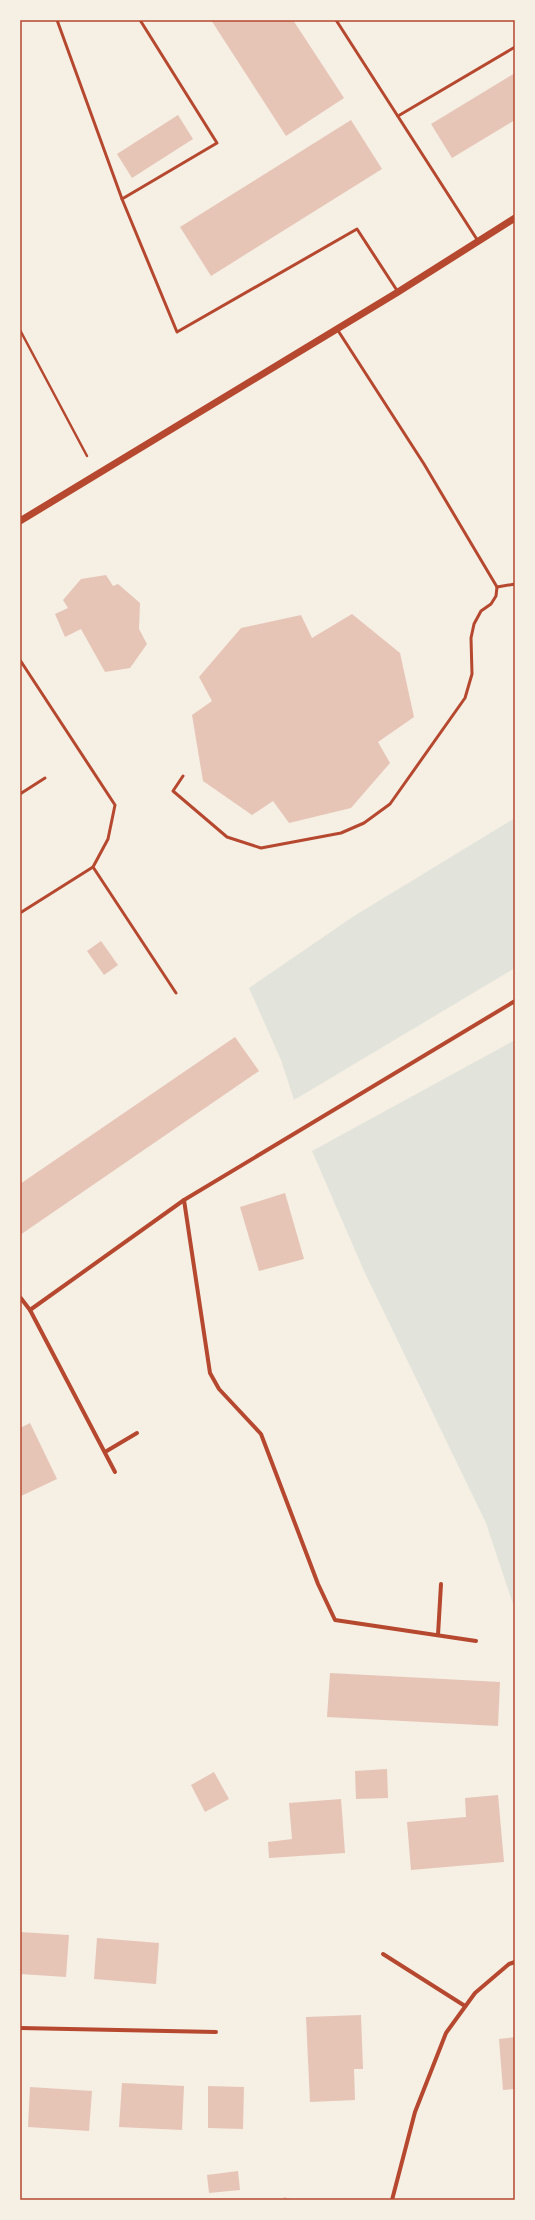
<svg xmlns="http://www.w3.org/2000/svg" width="535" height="2220" viewBox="0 0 535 2220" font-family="Overpass,sans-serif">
	<rect width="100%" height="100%" fill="#f6efe4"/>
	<g fill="#e2e4dc">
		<polygon points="515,818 515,968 294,1100 281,1060 249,988 354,916"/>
		<polygon points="515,1040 515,1610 486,1523 364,1271 312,1151"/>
	</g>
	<g fill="#e6c5b7">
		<polygon points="211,20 293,20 344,98 286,136"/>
		<polygon points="515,73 515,120 452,158 431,124"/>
		<polygon points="178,115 193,139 132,178 117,154"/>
		<polygon points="351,120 382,169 211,276 180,227"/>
		<polygon points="106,575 113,586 118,584 140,603 139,629 147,644 130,668 105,672 81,629 65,637 55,614 68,608 63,600 81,579"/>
		<polygon points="352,614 400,653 414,717 378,742 390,763 351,808 289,823 273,801 252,815 203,781 192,715 212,701 199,677 241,628 301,615 312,638"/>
		<polygon points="101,941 118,965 104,975 87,951"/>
		<polygon points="235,1037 259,1071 20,1235 20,1184"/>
		<polygon points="285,1193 304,1259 259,1271 240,1207"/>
		<polygon points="30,1423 57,1479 21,1496 20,1428"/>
		<polygon points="330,1673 500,1682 498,1726 327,1717"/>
		<polygon points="387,1769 388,1798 356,1799 355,1771"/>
		<polygon points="214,1772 229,1799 205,1812 191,1785"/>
		<polygon points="498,1795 504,1862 411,1870 407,1822 466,1817 465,1798"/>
		<polygon points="341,1799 345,1853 269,1858 268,1842 292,1839 289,1803"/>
		<polygon points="20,1932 69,1935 66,1977 20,1974"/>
		<polygon points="97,1938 159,1943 156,1984 94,1979"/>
		<polygon points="361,2015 363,2069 354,2069 355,2100 310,2102 306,2017"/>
		<polygon points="515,2037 515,2089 503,2090 499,2039"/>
		<polygon points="122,2083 184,2086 182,2130 119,2127"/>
		<polygon points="208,2086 244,2087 243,2129 208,2128"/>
		<polygon points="30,2087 92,2091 89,2131 28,2127"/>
		<polygon points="238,2171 240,2190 209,2193 207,2175"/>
		<polygon points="284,2197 294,2200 283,2200"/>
	</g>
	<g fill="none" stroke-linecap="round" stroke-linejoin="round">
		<polyline stroke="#b5482f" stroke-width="2.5" points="20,330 87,456"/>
		<g stroke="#b5482f" stroke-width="3">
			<polyline points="57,20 122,199 177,332 357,229 398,292"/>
			<polyline points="336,20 478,241"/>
			<polyline points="398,116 515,47"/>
			<polyline points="122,199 217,143 140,20"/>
			<polyline points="497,587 515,584"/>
			<polyline points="20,660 115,805 108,839 93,867 20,913"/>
			<polyline points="183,776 173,791 227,837 261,848 341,833 364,823 390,804 465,698 472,674 471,638 474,624 481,611 491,604 496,596 497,587 424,464 337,329"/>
			<polyline points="20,794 45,778"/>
			<polyline points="93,867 176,993"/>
		</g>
		<g stroke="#b5482f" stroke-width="4">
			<polyline points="20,1297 30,1310 115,1472"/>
			<polyline points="30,1310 184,1200"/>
			<polyline points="105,1452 137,1433"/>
			<polyline points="438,1635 441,1584"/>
			<polyline points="476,1641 335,1620 318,1584 261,1434 219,1389 210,1373 184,1200 515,1001"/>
			<polyline points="383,1954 465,2006"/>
			<polyline points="20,2028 216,2032"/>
			<polyline points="392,2200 415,2112 446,2033 475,1993 509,1964 515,1962"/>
		</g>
		<polyline stroke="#b5482f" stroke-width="7" points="20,521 398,292 515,218"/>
	</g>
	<rect width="535" height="2220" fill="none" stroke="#f6efe4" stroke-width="42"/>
	<rect x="21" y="21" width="493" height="2178" fill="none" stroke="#b5482f" stroke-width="1.5"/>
</svg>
